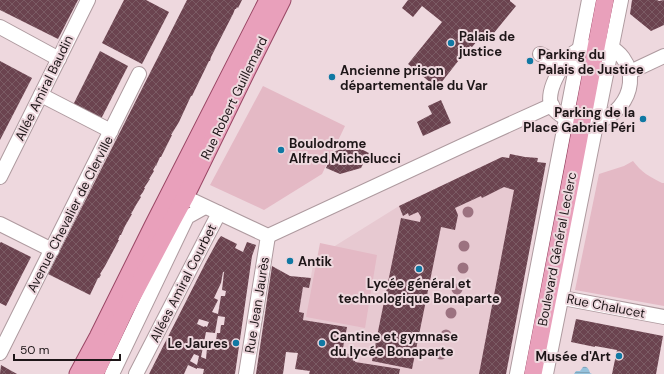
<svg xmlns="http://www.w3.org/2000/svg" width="664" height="374" viewBox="0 0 664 374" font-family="'DM Sans',sans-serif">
	<defs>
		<pattern id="water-rules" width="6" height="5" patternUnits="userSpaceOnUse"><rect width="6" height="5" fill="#96c2dc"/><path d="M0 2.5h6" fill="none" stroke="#81a6bc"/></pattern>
		<pattern id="building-cross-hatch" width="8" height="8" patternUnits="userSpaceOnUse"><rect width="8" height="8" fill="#6b434f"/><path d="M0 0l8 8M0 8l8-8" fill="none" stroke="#7b5b64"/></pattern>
	</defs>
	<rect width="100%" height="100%" fill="#eed8de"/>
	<polygon fill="#e7c9d1" points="510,154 525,157 538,158 506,374 309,374 309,371 295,369 304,313 299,312 303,287 309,288 314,259 399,206 502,157 509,158"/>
	<g fill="#e4b9c5">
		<polygon points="263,86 345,126 322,174 264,210 210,185"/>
		<path d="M633 161C641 172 650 177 662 183H664V306L575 290 599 174 624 166Z"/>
		<polygon points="320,243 377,255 365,328 306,317"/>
	</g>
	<path fill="url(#water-rules)" d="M583 367C587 366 589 369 590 373L592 374H574L576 371H580Z"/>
	<g fill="url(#building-cross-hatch)" fill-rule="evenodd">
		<polygon points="0,0 78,0 58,39 0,10"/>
		<polygon points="124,0 146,0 169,12 142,64 102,43"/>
		<polygon points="187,0 242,0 238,8 237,7 236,9 235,9 233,14 211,57 210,61 209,61 192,96 191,96 179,122 171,135 172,135 161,157 160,157 156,166 156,165 153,170 154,171 149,179 150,179 144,188 145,188 143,192 140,196 141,197 136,205 131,214 132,214 125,226 121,235 120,235 118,240 119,240 105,266 100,274 101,275 99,278 98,278 90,295 48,274"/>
		<polygon points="408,0 510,0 510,1 516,6 489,39 483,34 472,47 470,46 437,88 408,64 442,22 422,6 413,17 402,8"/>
		<polygon points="632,0 657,0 659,1 664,0 664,25 651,31 630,14"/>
		<polygon points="100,51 128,66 101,119 73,105"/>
		<polygon points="0,61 32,78 0,140"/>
		<polygon points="441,100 451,123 423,136 417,122 432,114 428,106"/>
		<polygon points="353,145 369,153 361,168 340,174 326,168 333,152"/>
		<polygon points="510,154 525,157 538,158 537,162 546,163 506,374 479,374 514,190 504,187 482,198 481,196 455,208 458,215 455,230 441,227 412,369 372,361 401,218 420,222 421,217 418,212 409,216 408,213 403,216 399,206 502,157 509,158"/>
		<path d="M221 236 237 244 235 248 243 252 247 242 256 245 252 256 235 374H203L204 369 197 368V369L188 365 184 374H149L206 262 218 240ZM223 272H224L222 290 226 291 225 296H221L218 314 212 312 218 300 214 298 221 283ZM218 316 225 317 224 325H221L220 333H217L215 349 207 348 206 359 201 357 206 332 215 333ZM199 319 209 322 207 327 205 326 204 327 197 324ZM194 354 199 356 197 365 190 361Z"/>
		<polygon points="1,242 31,257 6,306 0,303 0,243"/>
		<polygon points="272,266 290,276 311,278 309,288 303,287 299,312 304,313 303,320 347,327 342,353 357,355 355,362 400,369 399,374 309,374 310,371 295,369 298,353 286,352 283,374 256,374"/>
		<polygon points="576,319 663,336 656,374 612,374 617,350 595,346 595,347 571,342"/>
		<polygon points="1,365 17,374 0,374"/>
	</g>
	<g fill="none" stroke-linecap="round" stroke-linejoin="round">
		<defs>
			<g id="minor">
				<polyline points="0,27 59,59"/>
				<path d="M596 46C601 46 607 46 611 48 616 50 620 54 623 58 646 90 609 134 572 121 565 119 555 112 551 105 546 89 565 57 578 50 584 48 591 47 596 46Z"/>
				<polyline points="540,54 548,58 559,70"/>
				<polyline points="630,72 664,56"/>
				<polyline points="41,95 111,131"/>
				<polyline points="0,177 88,0"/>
				<polyline points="185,197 268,236 462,146 552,105"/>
				<polyline points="0,224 52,250"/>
				<polyline points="552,296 664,317"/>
				<polyline points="0,353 139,74"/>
				<polyline points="112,374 187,217 205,207"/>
				<polyline points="136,374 219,213"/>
				<polyline points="246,374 268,236"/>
				<polyline points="517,374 589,0"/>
				<polyline points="546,374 621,0"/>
			</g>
			<g id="major">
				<polyline points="78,374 98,337 153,226 268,0"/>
				<polyline points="95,374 125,310 173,219 185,197 246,72 282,0"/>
				<polyline points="533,374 574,164 605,0"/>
			</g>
		</defs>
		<use href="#minor" stroke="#ae9a9f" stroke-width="16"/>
		<use href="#major" stroke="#994664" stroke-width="19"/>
		<use href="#minor" stroke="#fff" stroke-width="14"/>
		<use href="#major" stroke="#e9a0bb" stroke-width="17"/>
	</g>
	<g fill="#9c7280">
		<circle cx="468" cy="212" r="5.5"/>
		<circle cx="464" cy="246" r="5.5"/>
		<circle cx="463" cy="268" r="5.5"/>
		<circle cx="457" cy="289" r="5.5"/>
		<circle cx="451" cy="313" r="5.5"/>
		<circle cx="446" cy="335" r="5.5"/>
		<circle cx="441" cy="354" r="5.5"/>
	</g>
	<g fill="#1078a3" stroke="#eed8de" stroke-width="1.5">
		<circle cx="451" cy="43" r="4"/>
		<circle cx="530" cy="61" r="4"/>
		<circle cx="332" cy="77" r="4"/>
		<circle cx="643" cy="119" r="4"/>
		<circle cx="281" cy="150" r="4"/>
		<circle cx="290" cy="261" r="4"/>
		<circle cx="419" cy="269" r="4"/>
		<circle cx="236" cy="343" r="4"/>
		<circle cx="322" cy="343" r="4"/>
		<circle cx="619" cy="356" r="4"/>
	</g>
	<g text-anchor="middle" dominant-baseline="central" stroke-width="4" stroke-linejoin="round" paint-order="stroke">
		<g font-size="13" font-weight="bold" fill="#1e1618" stroke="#eed8de" text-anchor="start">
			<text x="459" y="36">Palais de<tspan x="459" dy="15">justice</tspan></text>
			<text x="538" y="54">Parking du<tspan x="538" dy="15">Palais de Justice</tspan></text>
			<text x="340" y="70">Ancienne prison<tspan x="340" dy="15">départementale du Var</tspan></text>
			<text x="635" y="112" text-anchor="end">Parking de la<tspan x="635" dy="15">Place Gabriel Péri</tspan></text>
			<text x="289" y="143">Boulodrome<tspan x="289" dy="15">Alfred Michelucci</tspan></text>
			<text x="298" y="261">Antik</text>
			<text x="419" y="283" text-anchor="middle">Lycée général et<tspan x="419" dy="15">technologique Bonaparte</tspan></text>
			<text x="330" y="336">Cantine et gymnase<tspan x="330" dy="15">du lycée Bonaparte</tspan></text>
			<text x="228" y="343" text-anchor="end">Le Jaures</text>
			<text x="611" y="356" text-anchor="end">Musée d'Art</text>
		</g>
		<g font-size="13" fill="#1e1618" stroke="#eed8de">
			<text transform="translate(44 88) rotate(-64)">Allée Amiral Baudin</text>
			<text transform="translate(234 98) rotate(-64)">Rue Robert Guillemard</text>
			<text transform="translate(70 214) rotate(-63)">Avenue Chevalier de Clerville</text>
			<text transform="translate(557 249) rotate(-79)">Boulevard Général Leclerc</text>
			<text transform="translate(183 283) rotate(-63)">Allées Amiral Courbet</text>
			<text transform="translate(257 305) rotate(-81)">Rue Jean Jaurès</text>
			<text transform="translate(606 306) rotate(11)">Rue Chalucet</text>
		</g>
	</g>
	<path d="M14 354v6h106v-6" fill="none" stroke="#1e1618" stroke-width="2"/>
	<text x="20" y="354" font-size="12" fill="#1e1618" stroke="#eed8de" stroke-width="3" paint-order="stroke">50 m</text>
</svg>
